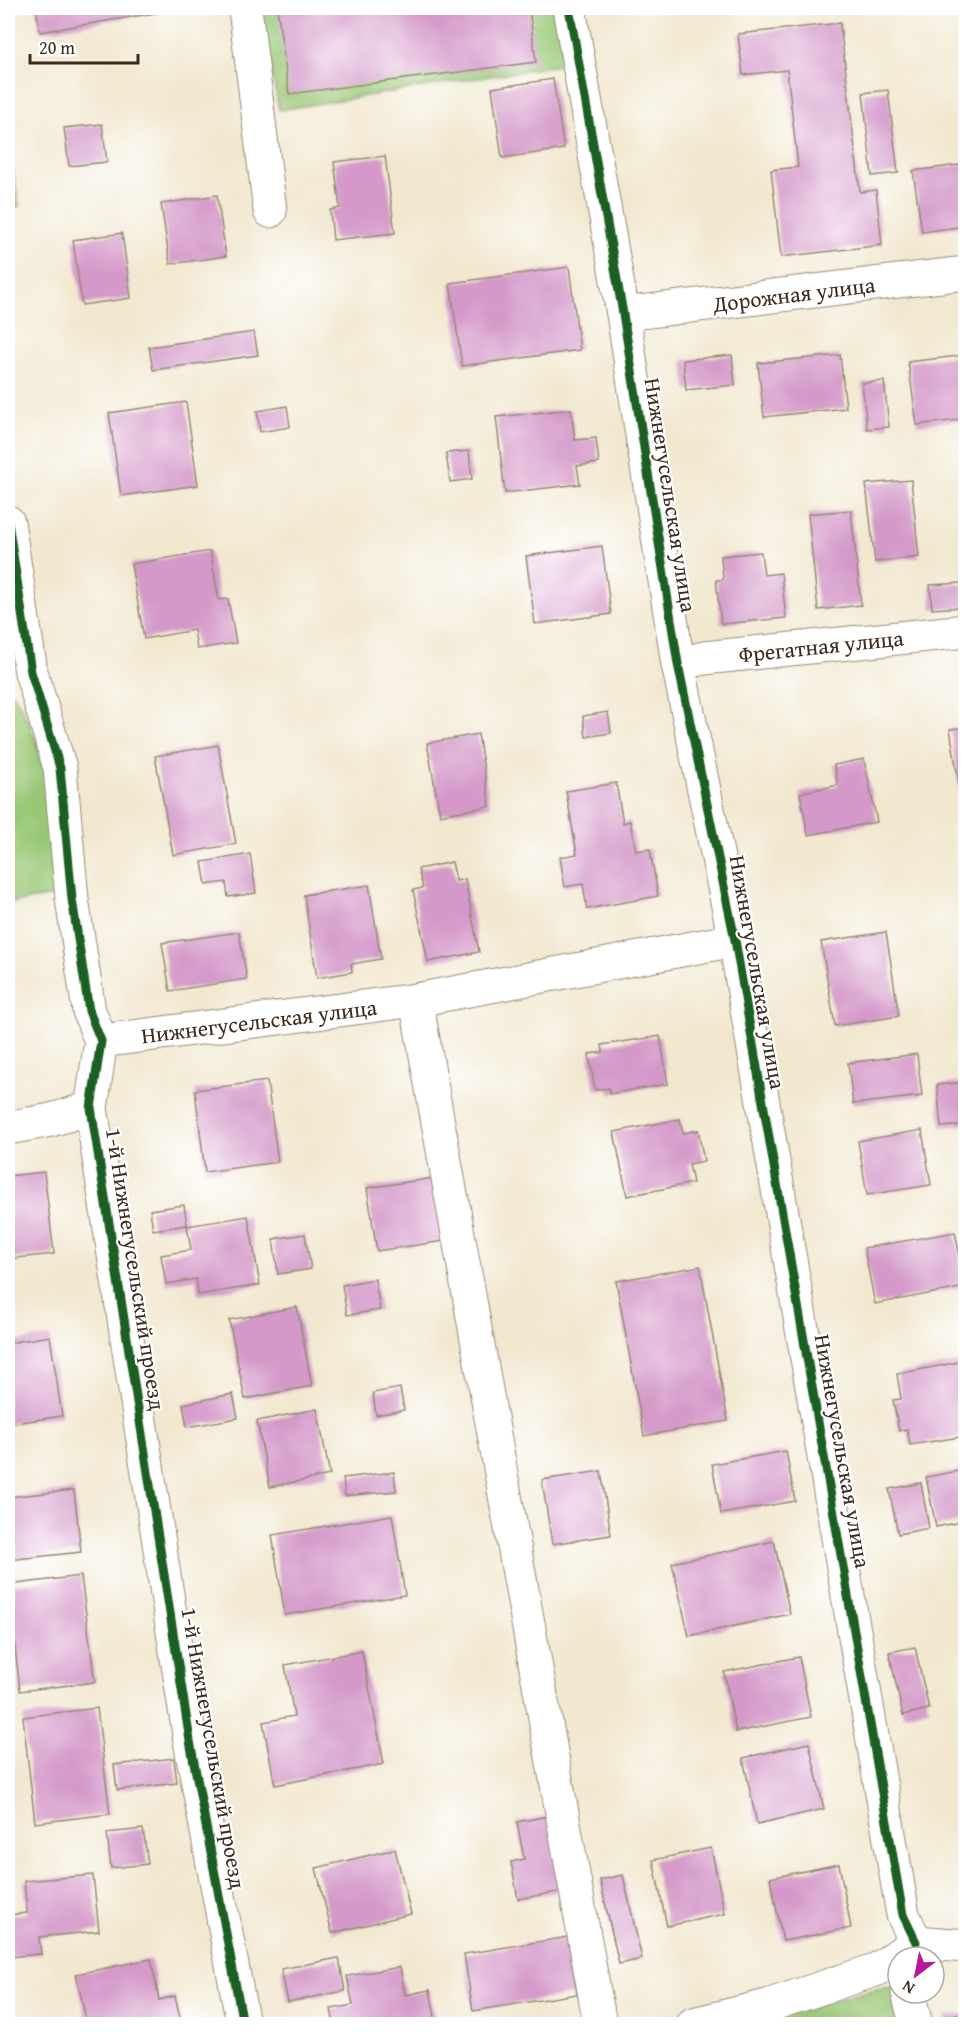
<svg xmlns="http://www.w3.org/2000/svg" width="973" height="2032" viewBox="0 0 973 2032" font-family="'Gentium Book Plus',serif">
	<rect width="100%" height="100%" fill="#fff"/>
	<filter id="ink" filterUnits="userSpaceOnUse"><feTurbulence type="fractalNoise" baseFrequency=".0167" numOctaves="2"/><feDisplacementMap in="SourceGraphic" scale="12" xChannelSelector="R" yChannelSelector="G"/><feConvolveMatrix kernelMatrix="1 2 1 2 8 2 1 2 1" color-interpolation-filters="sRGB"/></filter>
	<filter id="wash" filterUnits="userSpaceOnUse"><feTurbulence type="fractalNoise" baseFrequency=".008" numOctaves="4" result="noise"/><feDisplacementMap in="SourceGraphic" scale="24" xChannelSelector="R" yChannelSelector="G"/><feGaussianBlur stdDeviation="1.35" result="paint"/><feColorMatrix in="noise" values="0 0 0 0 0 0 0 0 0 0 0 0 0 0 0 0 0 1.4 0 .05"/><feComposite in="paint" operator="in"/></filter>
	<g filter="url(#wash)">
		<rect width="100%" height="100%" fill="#f2e8d0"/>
		<g fill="#99c775" stroke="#6a784a" stroke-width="1.5">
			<polygon points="259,8 556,8 566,64 279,110"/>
			<polygon points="8,143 19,206 8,209"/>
			<path d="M8 693 14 695C53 758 52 823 59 895L8 903Z"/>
			<polygon points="893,1987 905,2024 741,2024 876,1989"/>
		</g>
		<g id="blocks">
			<g fill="#d499c9">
				<polygon points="36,8 179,8 179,9 40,32"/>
				<polygon points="277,8 529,8 536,62 289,94"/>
				<polygon points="840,23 860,192 876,190 882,245 781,257 771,170 798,167 787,70 743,75 738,34"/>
				<polygon points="553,79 564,149 502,158 492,88"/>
				<polygon points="888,90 898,173 872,176 863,93"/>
				<polygon points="102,124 107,162 69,166 64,128"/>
				<polygon points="385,156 395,233 333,240 330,210 340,208 334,162"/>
				<polygon points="966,164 966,226 922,232 913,171"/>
				<polygon points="217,195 226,256 170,264 161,204"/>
				<polygon points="122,233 131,298 82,305 73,240"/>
				<polygon points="569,267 580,350 462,366 450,283"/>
				<polygon points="254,332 258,355 153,370 149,347"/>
				<polygon points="732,355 735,385 686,390 683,360"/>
				<polygon points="840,355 846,408 764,417 758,363"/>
				<polygon points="966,355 966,419 917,425 908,362"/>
				<polygon points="884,381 889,427 867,429 862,383"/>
				<polygon points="186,402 198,485 121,496 109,413"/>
				<polygon points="287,406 290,427 260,432 257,411"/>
				<polygon points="571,409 575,440 596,438 599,463 577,466 580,484 505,493 496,417"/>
				<polygon points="469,451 472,479 450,482 446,453"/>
				<polygon points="911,480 919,557 875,562 866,484"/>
				<polygon points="851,510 861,605 818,610 808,514"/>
				<polygon points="602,546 611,614 535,624 526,556"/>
				<polygon points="210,551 219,600 228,599 236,643 197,649 194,630 144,639 131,564"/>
				<polygon points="761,552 764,575 781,573 786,618 721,624 716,580 723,580 721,556"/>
				<polygon points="962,583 964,607 932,609 930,585"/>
				<polygon points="608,712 611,733 586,737 583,716"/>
				<polygon points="966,727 966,815 964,815 950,729"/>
				<polygon points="478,734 490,806 440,815 427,743"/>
				<polygon points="218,745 236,844 173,855 155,756"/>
				<polygon points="864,759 877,822 808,835 800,793 838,785 834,765"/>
				<polygon points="616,783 623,823 630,821 636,851 650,849 658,896 587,909 583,884 565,887 560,857 577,854 566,791"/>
				<polygon points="250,854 256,893 228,897 226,882 206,885 202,862"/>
				<polygon points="452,862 456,881 465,879 479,952 428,962 413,890 423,888 418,869"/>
				<polygon points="369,885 381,959 351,964 352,972 317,978 304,895"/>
				<polygon points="239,932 247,979 170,991 162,943"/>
				<polygon points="886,932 899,1016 835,1026 821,942"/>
				<polygon points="660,1036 668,1084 610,1094 609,1088 595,1090 589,1054 603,1052 602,1045"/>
				<polygon points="917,1054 922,1096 853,1104 848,1063"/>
				<polygon points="267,1081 278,1162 205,1172 195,1090"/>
				<polygon points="966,1082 966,1125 941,1127 937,1085"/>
				<polygon points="680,1119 683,1133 698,1130 704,1161 689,1164 693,1183 627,1196 614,1132"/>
				<polygon points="922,1130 931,1185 867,1195 858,1141"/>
				<polygon points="44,1172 54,1254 8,1259 8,1176"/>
				<polygon points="434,1178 444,1241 377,1251 367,1188"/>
				<polygon points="184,1205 187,1225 153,1230 150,1210"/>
				<polygon points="248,1216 260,1285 198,1295 196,1279 166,1284 161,1255 191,1250 187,1226"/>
				<polygon points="955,1232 966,1287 875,1304 864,1248"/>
				<polygon points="305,1234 311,1269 278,1274 273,1239"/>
				<polygon points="700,1266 728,1421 644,1436 616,1281"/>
				<polygon points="375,1279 380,1310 347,1315 342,1285"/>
				<polygon points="297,1307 312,1386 245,1399 229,1320"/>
				<polygon points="50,1336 62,1416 8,1424 8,1343"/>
				<polygon points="959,1362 966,1399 966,1436 910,1445 907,1429 899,1431 893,1400 901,1399 897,1374"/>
				<polygon points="400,1388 404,1410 376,1415 373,1393"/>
				<polygon points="233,1394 238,1418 187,1427 183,1404"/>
				<polygon points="317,1409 330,1475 270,1487 257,1421"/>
				<polygon points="786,1451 795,1501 721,1514 712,1464"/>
				<polygon points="963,1470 966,1521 936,1527 926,1477"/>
				<polygon points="601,1471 611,1535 552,1544 542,1480"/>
				<polygon points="394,1472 396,1491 345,1496 343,1478"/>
				<polygon points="921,1483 929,1528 898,1534 889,1489"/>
				<polygon points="74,1490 81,1552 8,1560 8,1497"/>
				<polygon points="392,1515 405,1595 285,1615 272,1535"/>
				<polygon points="774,1541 790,1614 689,1636 672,1563"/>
				<polygon points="81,1576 95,1682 20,1691 8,1585"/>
				<polygon points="915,1647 929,1709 903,1715 889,1652"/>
				<polygon points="362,1651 384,1764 275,1785 263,1722 294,1716 285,1665"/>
				<polygon points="799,1657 811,1717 736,1732 724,1672"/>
				<polygon points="97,1708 110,1814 35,1823 23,1717"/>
				<polygon points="809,1743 824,1809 757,1824 743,1758"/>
				<polygon points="174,1758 177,1783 117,1790 114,1765"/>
				<polygon points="548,1816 563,1891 518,1899 511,1862 524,1859 517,1822"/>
				<polygon points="143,1829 148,1864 111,1868 107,1833"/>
				<polygon points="711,1848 725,1914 667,1926 653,1860"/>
				<polygon points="395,1849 411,1914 332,1933 316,1868"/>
				<polygon points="839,1864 851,1928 783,1941 770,1878"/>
				<polygon points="93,1875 99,1931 39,1937 41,1954 8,1957 8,1915 27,1913 24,1881"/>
				<polygon points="623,1875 642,1959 619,1964 600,1880"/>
				<polygon points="568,1937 577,1994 473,2011 464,1954"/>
				<polygon points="339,1958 345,1991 288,2002 281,1969"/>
				<polygon points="151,1959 159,2000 175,1996 181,2022 169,2024 87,2024 76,1974"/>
				<polygon points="400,1967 405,1995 430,1990 436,2022 450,2019 451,2024 334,2024 331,2009 353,2005 347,1976"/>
				<polygon points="965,2013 966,2024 946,2024 945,2016"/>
			</g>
		</g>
	</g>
	<g filter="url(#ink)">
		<use href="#blocks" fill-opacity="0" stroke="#968977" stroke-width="1.5"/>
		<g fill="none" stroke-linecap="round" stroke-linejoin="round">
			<defs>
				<g id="minor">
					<polyline points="245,8 270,211"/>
					<polyline points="569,8 623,314 678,664 735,940 903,1915 916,1942"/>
					<polyline points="623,314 966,273"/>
					<polyline points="8,522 31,672 60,768 72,899 89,1011 101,1041 91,1108 190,1741 243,2024"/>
					<polyline points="678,664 704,658 966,631"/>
					<polyline points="416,1000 600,2024"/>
					<polyline points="101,1041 416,1000 735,940"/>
					<polyline points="8,1128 51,1120 91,1108"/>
					<polyline points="908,1993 916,2024"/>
					<polyline points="693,2024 767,2006 878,1969 916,1942 966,1946"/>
				</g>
			</defs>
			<use href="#minor" stroke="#968977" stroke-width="35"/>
			<use href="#minor" stroke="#fff" stroke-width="33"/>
			<defs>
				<g id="cycleway">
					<polyline points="569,8 623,314 678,664 735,940 903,1915 916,1942"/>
					<polyline points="8,522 31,672 60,768 72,899 89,1011 101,1041 91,1108 190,1741 243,2024"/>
				</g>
			</defs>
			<use href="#cycleway" stroke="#fff" stroke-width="13"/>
			<use href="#cycleway" stroke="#1b5e20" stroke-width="9"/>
		</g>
	</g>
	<g text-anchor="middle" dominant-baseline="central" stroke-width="4.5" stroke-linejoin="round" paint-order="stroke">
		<g font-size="22" fill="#3b2a1e" stroke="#fff">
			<text transform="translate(794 294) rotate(-7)">Дорожная улица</text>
			<text transform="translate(671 495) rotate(81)">Нижнегусельская улица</text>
			<text transform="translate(821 646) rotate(-6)">Фрегатная улица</text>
			<text transform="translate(758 972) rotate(80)">Нижнегусельская улица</text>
			<text transform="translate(259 1021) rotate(-7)">Нижнегусельская улица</text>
			<text transform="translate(136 1269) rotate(81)">1-й Нижнегусельский проезд</text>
			<text transform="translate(843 1451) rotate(80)">Нижнегусельская улица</text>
			<text transform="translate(214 1748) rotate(80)">1-й Нижнегусельский проезд</text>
		</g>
	</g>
	<rect width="973" height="2032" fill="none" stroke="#fff" stroke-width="30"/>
	<g transform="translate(916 1975) rotate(212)"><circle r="28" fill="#ffffff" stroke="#b1aaa5" stroke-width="1.5"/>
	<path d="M0-4.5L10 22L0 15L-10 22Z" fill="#b5179e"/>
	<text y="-9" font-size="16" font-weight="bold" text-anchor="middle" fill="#3b2a1e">N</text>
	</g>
	<path d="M30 54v9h108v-9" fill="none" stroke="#3b2a1e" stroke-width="3"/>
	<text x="39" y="54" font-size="18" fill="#3b2a1e" stroke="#ffffff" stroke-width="4.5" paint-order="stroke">20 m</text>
</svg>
